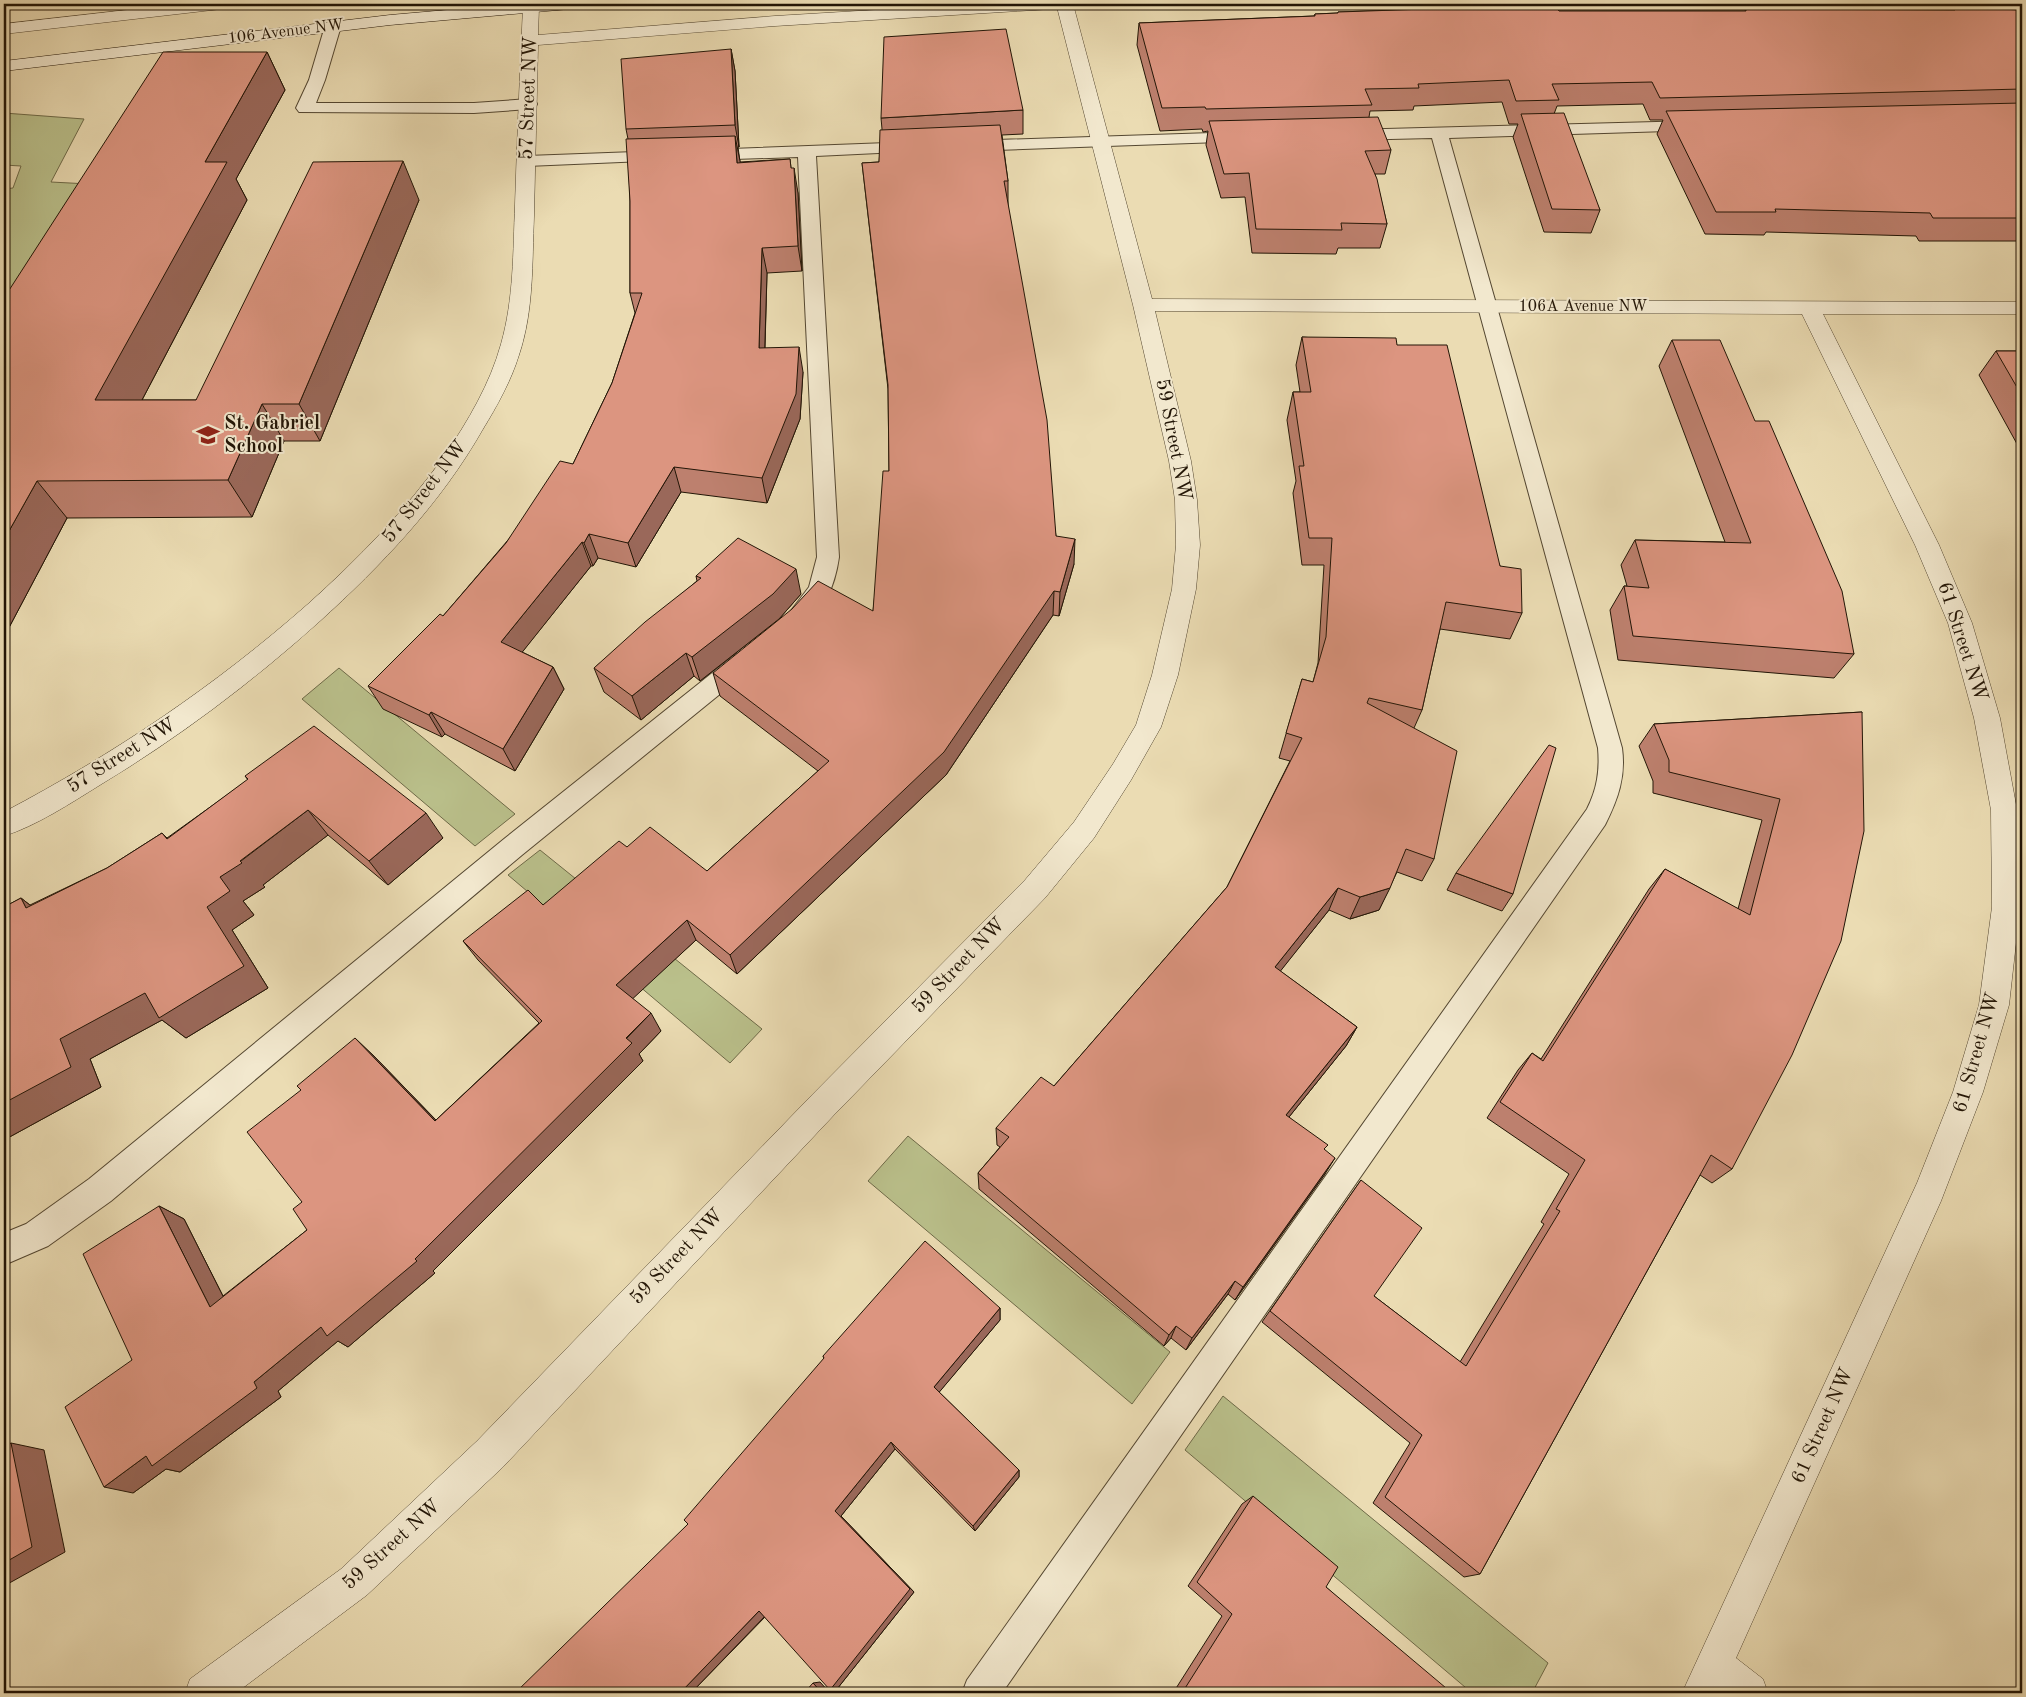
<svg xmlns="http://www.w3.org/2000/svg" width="2026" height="1697" viewBox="0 0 2026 1697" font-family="'Old Standard TT',serif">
	<rect width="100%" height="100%" fill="#ebdcb3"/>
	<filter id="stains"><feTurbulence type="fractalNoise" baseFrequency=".004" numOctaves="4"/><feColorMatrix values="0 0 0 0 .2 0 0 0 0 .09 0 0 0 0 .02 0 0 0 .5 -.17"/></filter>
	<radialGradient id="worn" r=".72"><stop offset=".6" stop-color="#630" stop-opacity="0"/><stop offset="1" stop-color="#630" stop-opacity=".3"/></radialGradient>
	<g fill="#bac08b" stroke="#6e6a48">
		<polygon points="4,113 84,119 51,182 89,184 4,306 4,189 13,188 21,166 4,165"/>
		<polygon points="339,668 515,814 475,846 302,699"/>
		<polygon points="540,850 762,1029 730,1063 508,875"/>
		<polygon points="908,1136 1170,1352 1132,1404 868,1181"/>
		<polygon points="1223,1396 1548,1663 1532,1693 1472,1693 1185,1450"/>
	</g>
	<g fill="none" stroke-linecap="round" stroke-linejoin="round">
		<defs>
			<g id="lane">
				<polygon points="333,21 339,23 341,26 325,80 316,103 474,103 529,99 535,100 537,104 535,108 529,109 474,113 299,112 296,108 309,80 325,26 327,23"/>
				<path d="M1694 121 1700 122 1703 126 1700 130 1449 138 1622 748C1626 777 1618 799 1605 825L1002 1693H962L967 1680 1587 809C1597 789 1600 771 1598 748L1432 138 1348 140 1342 139 1339 135 1342 131 1348 130Z"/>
				<polygon points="1242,132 1248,133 1251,137 1248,141 968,151 962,150 959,146 962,142 968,141"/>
				<path d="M914 142 920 143 923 147 920 151 816 156 839 557C836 579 823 627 794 618L790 612 809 587 817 557 798 157 704 160 698 159 695 155 698 151 704 150Z"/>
				<polygon points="662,151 668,152 671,156 668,160 527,166 521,165 518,161 521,157 527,156"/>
				<polygon points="744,652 752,654 756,661 752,668 522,855 111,1201 48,1246 4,1265 4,1233 26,1224 89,1179 504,839 736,654"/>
			</g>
			<g id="street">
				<polygon points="180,4 229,4 227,7 221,9 4,34 4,24"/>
				<path d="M525 4H537L539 7 538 35 775 16 975 4H1073L1152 299 2022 302V314H1823L1939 545 1972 623 2000 718 2017 810 2020 907 2009 1005 1983 1092 1941 1201 1736 1658 1763 1679 1768 1693H1682L1917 1183 1953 1092 1979 1005 1992 907 1991 810 1974 718 1948 623 1915 545 1802 314 1155 311 1191 461 1197 500 1200 545 1196 589 1178 675 1161 727 1131 780 1094 838 1045 898 834 1115 503 1467 367 1595 236 1693H185L190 1679 341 1569 477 1441 812 1095 1025 880 1074 822 1113 764 1136 725 1152 675 1172 589 1176 545 1175 500 1169 461 1133 305 1057 7 1051 9 775 26 538 45C537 102 535 159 534 216 532 263 534 310 519 355 511 381 497 406 483 429 441 503 382 565 319 622 251 683 178 738 100 785 71 803 36 826 4 836V812C114 754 215 686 308 604 358 559 406 510 445 455 468 421 490 384 501 344 514 298 513 252 515 205 517 139 520 73 523 7Z"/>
			</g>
			<polygon id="secondary" points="516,4 577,4 575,7 569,9 390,25 4,71 4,61 390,15"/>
		</defs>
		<use href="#lane" stroke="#544731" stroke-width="2"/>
		<use href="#street" stroke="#544731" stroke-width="1"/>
		<use href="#secondary" stroke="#221506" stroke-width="1"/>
		<use href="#lane" fill="#f2e8ce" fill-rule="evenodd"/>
		<use href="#street" fill="#f2e8ce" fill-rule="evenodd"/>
		<use href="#secondary" fill="#f2e8ce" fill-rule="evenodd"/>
	</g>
	<g fill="#bd806e" stroke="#221506">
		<polygon points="1426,7 1522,9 1559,11 1745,11 1746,9 1952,10 1953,7 2022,10 2022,241 1919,241 1916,236 1766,232 1764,235 1705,234 1657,134 1663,120 1650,120 1643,104 1557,106 1554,114 1600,210 1591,233 1544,232 1513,137 1518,124 1509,124 1502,102 1414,106 1413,110 1370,111 1369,117 1391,150 1385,174 1375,174 1387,224 1380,248 1338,248 1336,254 1252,253 1245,197 1221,198 1206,145 1208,131 1203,132 1202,129 1160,131 1137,45 1139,23 1314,16 1315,14 1338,13 1338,12 1425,9"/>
		<polygon points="731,49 735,71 739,147 738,147 740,162 790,159 791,168 798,193 802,271 767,273 765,348 803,372 800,419 767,503 681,492 636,567 598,558 593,566 591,566 522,652 553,667 564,689 515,771 445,734 442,737 383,709 368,686 443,616 573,464 612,383 635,313 630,293 630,201 628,139 626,129"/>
		<polygon points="267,52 285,90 236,179 247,200 142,400 196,400 419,200 320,441 284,441 252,517 67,518 4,637 4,298"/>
		<polygon points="1023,110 1023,134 1002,135 1008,181 1008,207 1056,536 1074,564 1059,616 1053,615 946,775 737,974 696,940 632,998 661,1031 639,1054 643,1061 433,1271 435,1273 348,1347 338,1341 278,1391 281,1397 180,1472 166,1469 133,1493 132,1360 159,1206 184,1219 223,1296 307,1230 302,1202 301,1090 373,1055 436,1120 539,1023 478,960 463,941 543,905 627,847 707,871 818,771 720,696 713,673 873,611 889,471 888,389 862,163 879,162 882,129 881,118"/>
		<polygon points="1302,337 1397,345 1522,613 1510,639 1440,629 1422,710 1414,728 1434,859 1422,881 1397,872 1379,910 1350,919 1329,910 1280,971 1357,1027 1346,1046 1289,1117 1325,1150 1325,1174 1235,1300 1228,1294 1186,1350 1171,1338 1164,1346 979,1189 978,1173 1000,1147 997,1145 996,1128 1054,1086 1227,887 1290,761 1279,758 1302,679 1313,682 1318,663 1324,565 1302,565 1293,493 1296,481 1287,420 1293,392 1300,392 1296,365"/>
		<polygon points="1672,340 1854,654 1834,678 1618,660 1610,610 1624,586 1627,586 1621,565 1635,540 1725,542 1659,366"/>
		<polygon points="1996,351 2022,351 2022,453 1979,375"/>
		<polygon points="696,576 801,594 779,619 700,681 694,676 641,720 604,692 594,668 697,581"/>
		<polygon points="1862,712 1732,1169 1712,1183 1700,1175 1480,1574 1464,1577 1373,1503 1410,1443 1262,1322 1361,1180 1374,1296 1460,1362 1544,1224 1541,1222 1569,1174 1487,1118 1518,1070 1532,1053 1541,1059 1649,889 1665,869 1738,909 1762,820 1653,793 1653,781 1639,746 1654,724"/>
		<polygon points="245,776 443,838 388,885 328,835 263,885 265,887 243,901 254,915 232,930 268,988 186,1038 162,1020 90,1059 101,1087 4,1140 4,907 21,898 30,905 107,868 162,833 167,838 248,780"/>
		<polygon points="1456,873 1513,894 1502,911 1447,890"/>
		<polygon points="1000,1308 1000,1320 939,1392 1019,1470 1019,1477 975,1531 895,1449 841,1516 914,1592 837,1689 765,1617 691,1693 688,1524 824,1359 823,1356"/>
		<polygon points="1253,1496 1326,1587 1443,1693 1173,1693 1222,1616 1188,1586 1242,1504"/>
		<polygon points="2022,1677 2022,1693 2015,1693"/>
	</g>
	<g fill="#9a685a" stroke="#221506">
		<polygon points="731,49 735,71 739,147 735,125"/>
		<polygon points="267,52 285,90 236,179 247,200 122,438 95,400 205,162"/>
		<polygon points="735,136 740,161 742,188 737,163"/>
		<polygon points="403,161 419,200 320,441 299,404"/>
		<polygon points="794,168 798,193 802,271 798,246"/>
		<polygon points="762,248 767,273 764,373 759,348"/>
		<polygon points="799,347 803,372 800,419 767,503 762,478"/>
		<polygon points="262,404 284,441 252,517 228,480"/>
		<polygon points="674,467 681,492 636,567 628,543"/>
		<polygon points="37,481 67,518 4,637 4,540"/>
		<polygon points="589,534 598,558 593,566 584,543"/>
		<polygon points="1075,539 1074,564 1059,616 1060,592"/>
		<polygon points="582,542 591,566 512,665 501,642"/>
		<polygon points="796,569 801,594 779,619 700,681 692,657"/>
		<polygon points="1054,591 1053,615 946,775 737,974 730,955"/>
		<polygon points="686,653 694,676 641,720 632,696"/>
		<polygon points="553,667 564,689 515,771 503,749"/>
		<polygon points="431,712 445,734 442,737 429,715"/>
		<polygon points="308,810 328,835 263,885 265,887 243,901 254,915 232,930 268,988 186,1038 162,1020 90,1059 101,1087 4,1140 4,1103 60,1039 207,907 220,877"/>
		<polygon points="426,813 443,838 388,885 369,861"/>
		<polygon points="1338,888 1329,910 1267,988 1275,967"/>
		<polygon points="1390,888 1379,910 1350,919 1360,897"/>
		<polygon points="21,898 51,922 26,908"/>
		<polygon points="687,920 696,940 627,1004 616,985"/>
		<polygon points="651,1013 661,1031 639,1054 643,1061 433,1271 435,1273 348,1347 338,1341 278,1391 281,1397 180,1472 166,1469 133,1493 104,1487 146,1456 254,1382 321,1327 415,1259"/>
		<polygon points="1357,1027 1346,1046 1277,1132 1286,1115"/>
		<polygon points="355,1038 373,1055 452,1137 435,1121"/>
		<polygon points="1335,1158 1325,1174 1235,1300 1243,1287"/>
		<polygon points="159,1206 184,1219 234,1318 210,1307"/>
		<polygon points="1235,1281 1228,1294 1186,1350 1192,1338"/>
		<polygon points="1000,1308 1000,1320 936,1396 934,1387"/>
		<polygon points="1176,1326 1171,1338 1164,1346 1169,1335"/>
		<polygon points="891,1442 895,1449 841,1516 914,1592 837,1689 830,1690 835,1511"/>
		<polygon points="11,1443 44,1450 65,1552 4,1586 4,1563"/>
		<polygon points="1019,1470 1019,1477 975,1531 973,1526"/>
		<polygon points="759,1611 768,1613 691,1693 680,1693"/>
		<polygon points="820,1682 830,1693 822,1693 813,1683"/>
	</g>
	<g fill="#dc9580" stroke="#221506">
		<polygon points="1521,6 1522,9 1557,8 1559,11 1746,11 1746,9 1955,10 1953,7 2022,10 2022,89 1660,98 1652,82 1552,84 1559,100 1516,101 1509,80 1418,84 1419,88 1365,89 1372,105 1206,109 1205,107 1162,108 1139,23 1315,16 1315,14 1338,13 1338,12 1426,9 1426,7"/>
		<polygon points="1006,29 1023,110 881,118 884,37"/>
		<polygon points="731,49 735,125 626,129 621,59"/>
		<polygon points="163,52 267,52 205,162 227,162 95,400 196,400 313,162 403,161 299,404 262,404 228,480 37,481 4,540 4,298"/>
		<polygon points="2022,103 2022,218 1933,218 1930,213 1775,209 1776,212 1716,212 1666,111"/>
		<polygon points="1564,113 1600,210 1552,209 1521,114"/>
		<polygon points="1378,117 1391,150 1365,151 1377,179 1387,224 1341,223 1342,230 1256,229 1249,173 1224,174 1209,121"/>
		<polygon points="1000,125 1008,181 1004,181 1047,420 1056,536 1075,539 1060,592 1054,591 944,752 730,955 687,920 616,985 651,1013 626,1038 632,1043 415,1259 417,1261 327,1336 321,1327 254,1382 257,1388 152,1466 146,1456 104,1487 65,1407 132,1360 83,1254 159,1206 210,1307 307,1230 293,1209 302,1202 247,1132 301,1090 297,1086 355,1038 435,1121 542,1021 463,941 528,890 543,905 619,841 627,847 650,827 707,871 829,761 713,673 792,609 818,581 873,611 883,471 889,471 888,385 862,163 879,162 880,130"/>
		<polygon points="735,136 737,163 790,159 791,168 794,168 798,246 762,248 759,348 799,347 796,394 762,478 674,467 628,543 589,534 584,543 582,542 501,642 553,667 503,749 431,712 429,715 368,686 440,614 443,616 506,543 560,461 573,464 612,383 642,293 630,293 630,201 626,139"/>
		<polygon points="1302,337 1396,338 1397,345 1447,345 1500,566 1521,569 1522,613 1446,602 1422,710 1369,698 1367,703 1457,751 1434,859 1406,849 1390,888 1360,897 1338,888 1275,967 1357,1027 1286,1115 1328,1145 1324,1149 1335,1158 1243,1287 1235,1281 1192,1338 1176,1326 1169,1335 978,1173 1009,1137 996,1128 1041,1077 1054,1086 1227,887 1302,738 1286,733 1302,679 1313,682 1326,637 1332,538 1309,538 1299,466 1304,466 1293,392 1311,392"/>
		<polygon points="1672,340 1720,340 1755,421 1769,421 1842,591 1854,654 1633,636 1624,586 1649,588 1635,540 1751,543"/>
		<polygon points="1996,351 2022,351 2022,396"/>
		<polygon points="738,538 796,569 773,594 692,657 686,653 632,696 594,668 645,622 701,578 696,576"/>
		<polygon points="1862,712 1864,831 1841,941 1792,1055 1732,1169 1711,1155 1480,1574 1385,1497 1422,1435 1270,1311 1361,1180 1422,1228 1374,1296 1466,1366 1560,1211 1556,1209 1585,1160 1500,1102 1532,1053 1543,1061 1665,869 1750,915 1780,799 1669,772 1669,760 1654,724"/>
		<polygon points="314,726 426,813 369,861 308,810 240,861 242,863 220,877 230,891 207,907 244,966 159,1018 145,993 60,1039 71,1067 4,1103 4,907 21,898 26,908 107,868 162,833 167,839 248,779 245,776"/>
		<polygon points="1549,745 1556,748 1513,894 1456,873"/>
		<polygon points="925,1241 1000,1308 934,1387 1019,1470 973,1526 891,1442 835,1511 910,1589 830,1690 759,1611 680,1693 515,1693 688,1524 684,1520 824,1358 823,1356"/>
		<polygon points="11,1443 32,1547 4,1563 4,1447"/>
		<polygon points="1253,1496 1338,1567 1326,1587 1446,1688 1443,1693 1182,1693 1232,1614 1197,1582"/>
		<polygon points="813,1683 822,1693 804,1693"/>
	</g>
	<defs>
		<symbol id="school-bare" viewBox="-9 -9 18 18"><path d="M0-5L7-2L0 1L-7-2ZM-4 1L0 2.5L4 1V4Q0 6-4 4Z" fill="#8f2418" stroke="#f2e8ce" stroke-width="2.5" paint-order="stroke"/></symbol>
	</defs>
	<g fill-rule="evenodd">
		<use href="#school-bare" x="192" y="419" width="32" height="32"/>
	</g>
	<g text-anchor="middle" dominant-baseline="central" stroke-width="4" stroke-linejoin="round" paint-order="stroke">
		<g font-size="16" fill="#221506" stroke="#f2e8ce">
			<text transform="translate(286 32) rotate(-7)">106 Avenue NW</text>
			<text x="1583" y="307">106A Avenue NW</text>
		</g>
		<g font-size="20" fill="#221506" stroke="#f2e8ce">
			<text transform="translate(529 98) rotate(-88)">57 Street NW</text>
			<text transform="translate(1173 440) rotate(79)">59 Street NW</text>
			<text transform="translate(425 492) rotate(-52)">57 Street NW</text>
			<text transform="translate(1962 642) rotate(72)">61 Street NW</text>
			<text transform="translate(122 756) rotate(-32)">57 Street NW</text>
			<text transform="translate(959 966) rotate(-46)">59 Street NW</text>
			<text transform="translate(1977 1053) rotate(-74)">61 Street NW</text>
			<text transform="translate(677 1257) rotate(-46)">59 Street NW</text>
			<text transform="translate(1823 1426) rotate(-66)">61 Street NW</text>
			<text transform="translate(392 1545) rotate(-42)">59 Street NW</text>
		</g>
		<g font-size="20" font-weight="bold" fill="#221506" stroke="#f2e8ce" text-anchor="start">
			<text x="224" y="424">St. Gabriel<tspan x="224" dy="23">School</tspan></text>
		</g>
	</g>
	<rect width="2026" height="1697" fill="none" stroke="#ebdcb3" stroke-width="20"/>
	<rect x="5" y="5" width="2016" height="1687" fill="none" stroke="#221506" stroke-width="2.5"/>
	<rect x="10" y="10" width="2006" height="1677" fill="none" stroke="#221506"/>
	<rect width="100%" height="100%" filter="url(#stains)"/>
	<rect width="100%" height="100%" fill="url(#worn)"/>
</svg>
